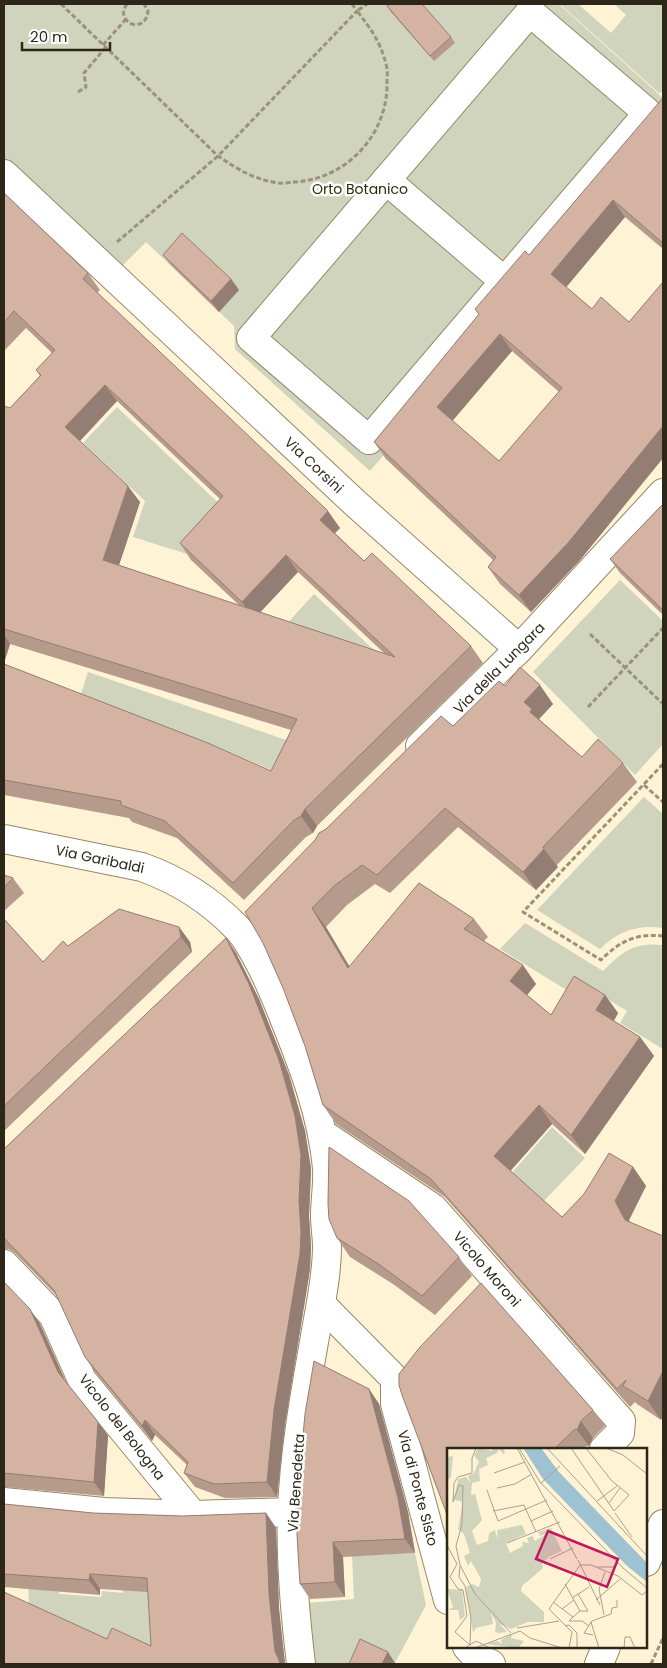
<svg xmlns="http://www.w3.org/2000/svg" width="667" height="1668" viewBox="0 0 667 1668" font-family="Poppins,sans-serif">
	<rect width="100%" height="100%" fill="#fff3d6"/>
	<g fill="#d0d4bd">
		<polygon points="4,4 559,4 663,98 663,128 370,471 235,349 234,326 146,242 104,284 4,188"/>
		<polygon points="560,4 578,4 611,33 626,15 614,4 663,4 663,92 659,93"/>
		<polygon points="117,407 229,513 190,555 133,537 145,501 83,443"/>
		<polygon points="620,580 663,621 663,744 635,775 533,672"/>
		<polygon points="314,594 390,665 283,628"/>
		<polygon points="88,672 295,743 281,774 211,744 79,700"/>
		<path d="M644 797 663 814V928C639 924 617 931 600 949L537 910Z"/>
		<path d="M525 923 603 971C623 951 634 942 663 945V1049L620 1023 627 1011 586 986 578 997 500 949Z"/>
		<polygon points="552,1127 585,1158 542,1203 510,1175"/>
		<polygon points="415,1553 426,1605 395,1663 313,1664 307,1603 354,1599 352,1556"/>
		<polygon points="60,1578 59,1594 101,1597 102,1591 123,1593 124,1582 154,1584 159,1657 116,1651 29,1610 28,1579"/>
	</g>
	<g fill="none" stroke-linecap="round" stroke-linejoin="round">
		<defs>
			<g id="minor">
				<polygon points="530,12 648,113 369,440 251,338"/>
				<polyline points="4,174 355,503 519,649"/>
				<polyline points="386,180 504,281"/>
				<polyline points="420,746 519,649 663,493"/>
				<path d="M4 839 142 867C178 880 211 901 237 928 254 946 273 990 282 1013 302 1063 322 1113 327 1168 328 1184 325 1200 325 1216 325 1226 327 1237 327 1247 327 1277 319 1312 314 1342 304 1398 294 1455 292 1511 290 1562 295 1614 301 1664"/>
				<polyline points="323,1134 433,1208 621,1421 620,1433 604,1449"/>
				<polyline points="4,1264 53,1315 82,1380 193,1515"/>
				<polyline points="321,1304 395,1379 395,1404 448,1600"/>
				<polyline points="4,1502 104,1512 193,1515 292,1512"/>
				<polyline points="467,1647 476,1657 491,1664"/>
			</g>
			<g id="major">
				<polyline points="646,1562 663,1524"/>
				<polyline points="599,1664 606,1647"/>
			</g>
		</defs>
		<use href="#minor" stroke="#968867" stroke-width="30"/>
		<use href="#major" stroke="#968867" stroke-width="30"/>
		<g stroke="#9b927c" stroke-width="3" stroke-dasharray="5 2.5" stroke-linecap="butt">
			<path d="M61 4 218 156C236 168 251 178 273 182 279 184 286 183 292 182 344 181 388 136 387 83 387 77 388 70 386 64 380 41 371 29 357 11L367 4"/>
			<path d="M127 4C120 13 124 22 135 25 143 24 147 20 148 11L144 4"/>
			<polyline points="103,45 126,19"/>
			<polyline points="78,92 86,87 84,73 106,47"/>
			<polyline points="117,242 218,156 357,11 352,4"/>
			<polyline points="590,634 663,704"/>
			<polyline points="588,707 663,628"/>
			<path d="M663 764 523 912 601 960C620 941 636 933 663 936"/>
			<polyline points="644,785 663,802"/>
			<polyline points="651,1664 663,1638"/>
		</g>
		<use href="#minor" stroke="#fff" stroke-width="28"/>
		<use href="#major" stroke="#fff" stroke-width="28"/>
	</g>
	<g fill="#b69a8c" fill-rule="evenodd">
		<polygon points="387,6 451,37 455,43 434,61 391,12"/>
		<path d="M663 100V249L625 217 566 287 592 309 629 322 663 282V458L580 560 531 612 500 584 488 567 493 560 386 459 374 442 479 315 475 309 529 255ZM512 351 559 392 499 461 452 421Z"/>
		<path d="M4 193 88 273 100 290 97 293 340 528 335 533 364 561 471 646 483 663 317 826 313 833 306 837 244 900 177 838 132 822 129 818 4 795V664L271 771 291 730 10 644 4 663V406L10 408 40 376 36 370 52 353 26 328 4 351ZM117 401 220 499 180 543 191 560 240 606 119 565 140 502 80 441ZM298 572 385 654 260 612Z"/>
		<polygon points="163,255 231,279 239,290 219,312 171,265"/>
		<polygon points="663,504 663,615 620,573 610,559"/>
		<polygon points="505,686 553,704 539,719 582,757 623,763 637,782 556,866 558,867 536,890 458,827 390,893 375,884 347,905 326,927 349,966 474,919 488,937 484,941 536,984 527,995 551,1015 605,995 618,1013 614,1021 640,1037 654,1056 585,1154 552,1124 510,1171 562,1217 633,1167 646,1186 629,1220 661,1420 637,1404 635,1402 630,1407 445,1197 336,1124 323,1105 305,1046 283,988 326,829 453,726"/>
		<polygon points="4,875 13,878 24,893 4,911"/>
		<polygon points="4,919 43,962 68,946 179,927 190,942 192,952 4,1131"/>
		<polygon points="226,938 236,953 259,999 289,1075 305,1131 311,1169 309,1216 311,1247 310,1269 285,1424 277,1497 225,1498 195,1487 184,1473 187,1465 155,1435 152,1441 95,1372 85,1357 58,1297 15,1253 9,1249 4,1249 4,1149"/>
		<polygon points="337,1238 459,1257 472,1276 435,1315 393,1284 350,1257"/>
		<polygon points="4,1282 40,1324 66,1382 98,1422 108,1436 104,1496 4,1487"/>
		<polygon points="369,1389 379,1404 408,1512 415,1553 343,1557 345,1597 310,1599 300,1584"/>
		<polygon points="593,1410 605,1426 593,1438 589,1446 586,1446 583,1449 448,1449"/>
		<polygon points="4,1504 93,1513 182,1516 266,1513 276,1528 279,1609 285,1664 4,1664 107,1639 151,1646 148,1592 100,1589 100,1595 4,1587"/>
	</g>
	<g fill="#947d72">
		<polygon points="613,200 625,217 563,291 551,274"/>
		<polygon points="231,279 239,290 219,312 211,301"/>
		<polygon points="500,334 512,351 449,425 437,407"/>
		<polygon points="105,385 117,401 77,444 65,427"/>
		<polygon points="663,426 663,458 580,560 531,612 519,595"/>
		<polygon points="128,486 140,502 115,577 103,560"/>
		<polygon points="328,511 340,528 332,536 320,520"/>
		<polygon points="286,555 298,572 254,619 242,602"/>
		<polygon points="4,634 10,644 4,663"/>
		<polygon points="540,685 553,704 539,719 543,730 524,702"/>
		<polygon points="305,809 317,826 313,833 301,816"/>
		<polygon points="544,849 558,867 536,890 523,872"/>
		<polygon points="312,908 326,927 361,986 348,968"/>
		<polygon points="179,927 190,942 192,952 181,937"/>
		<polygon points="226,938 236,953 259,999 289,1075 305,1131 311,1169 309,1216 311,1247 310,1269 285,1424 277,1497 267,1482"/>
		<polygon points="523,965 536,984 523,1000 510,981"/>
		<polygon points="605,995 618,1013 609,1029 596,1010"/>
		<polygon points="640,1037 654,1056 585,1154 571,1135"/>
		<polygon points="539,1105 552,1124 507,1175 494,1156"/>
		<polygon points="633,1167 646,1186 629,1220 639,1239 625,1220 615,1201"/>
		<polygon points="30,1309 40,1324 68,1387 58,1372"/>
		<polygon points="663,1371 663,1416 661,1420 648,1401"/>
		<polygon points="369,1389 379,1404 408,1512 415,1553 405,1539"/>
		<polygon points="145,1420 155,1435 152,1441 142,1426"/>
		<polygon points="581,1421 593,1438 589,1446 577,1430"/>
		<polygon points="98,1422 108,1436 104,1496 94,1482"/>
		<polygon points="266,1513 276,1528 279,1609 285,1664 280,1664 275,1651 269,1594"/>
		<polygon points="333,1542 343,1557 345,1597 335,1582"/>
		<polygon points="90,1574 100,1589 100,1595 89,1580"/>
		<polygon points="388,1652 395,1663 394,1664 382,1664"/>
	</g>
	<g fill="#d4b3a3" stroke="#947d72" fill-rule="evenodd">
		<polygon points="390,4 422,4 451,37 430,56 387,6"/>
		<path d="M662 99 663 100V243L613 200 551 274 592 309 601 297 629 322 663 282V426L568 543 519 595 488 567 496 557 374 442 479 314 475 309 525 251 529 255ZM500 334 562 388 499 461 437 407Z"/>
		<path d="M4 193 88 273 83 279 328 511 320 520 364 561 372 553 471 646 305 809 301 816 294 820 233 883 165 821 121 805V801L4 780V664L208 743 271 771 297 719 4 629V406L10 408 41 375 36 370 55 350 14 311 4 322ZM105 385 223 496 180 543 242 602 286 555 395 657 103 560 128 486 65 427Z"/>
		<polygon points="182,233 231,279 211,301 163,255"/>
		<polygon points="663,504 663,610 610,559"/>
		<polygon points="520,667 540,685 524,702 532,709 530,712 582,757 598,739 623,763 543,847 544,849 523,872 445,808 377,875 362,865 334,886 312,908 348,968 419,883 474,919 464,929 523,965 510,981 551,1015 574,976 605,995 596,1010 640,1037 571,1135 539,1105 494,1156 562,1217 584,1194 609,1153 633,1167 615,1201 625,1220 663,1236 663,1371 648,1401 623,1386 626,1380 617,1389 431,1179 323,1105 305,1046 283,988 263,943 245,912 315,840 319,833 326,829 441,716 453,726 499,681 505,686"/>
		<polygon points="4,875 13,878 4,887"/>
		<polygon points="119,909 179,927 181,937 4,1106 4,919 43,962 63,941 68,946"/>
		<polygon points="226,938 249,984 279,1060 295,1116 301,1155 299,1201 301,1232 300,1254 274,1410 267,1482 214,1484 184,1473 188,1462 145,1420 142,1426 85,1357 54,1290 4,1238 4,1149"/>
		<polygon points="329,1147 409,1201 459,1257 422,1296 380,1265 337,1238 329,1219 328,1204"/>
		<polygon points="4,1282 30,1309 58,1372 98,1422 94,1482 4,1473"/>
		<polygon points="481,1283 593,1410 581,1421 577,1430 575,1429 554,1449 448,1449 448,1517 402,1395 399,1385 399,1374 420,1347"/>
		<polygon points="314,1361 369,1389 398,1498 405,1539 333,1542 335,1582 300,1584 297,1535 299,1477 305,1414"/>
		<polygon points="4,1504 93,1513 182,1516 266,1513 269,1594 275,1651 279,1660 280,1664 4,1664 4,1592 107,1639 112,1628 151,1646 147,1578 90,1574 89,1580 4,1574"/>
		<polygon points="360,1639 388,1652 382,1664 349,1664"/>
	</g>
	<g text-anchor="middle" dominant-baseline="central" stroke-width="5" stroke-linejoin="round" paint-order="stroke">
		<g font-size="14" fill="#2a2d04" stroke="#fff">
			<text x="360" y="189">Orto Botanico</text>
		</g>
		<g font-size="14" fill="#2d2719" stroke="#fff">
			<text transform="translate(314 465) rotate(43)">Via Corsini</text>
			<text transform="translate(499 668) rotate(-45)">Via della Lungara</text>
			<text transform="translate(100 859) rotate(12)">Via Garibaldi</text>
			<text transform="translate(487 1269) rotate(49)">Vicolo Moroni</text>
			<text transform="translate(122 1427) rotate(52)">Vicolo del Bologna</text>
			<text transform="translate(296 1483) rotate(-86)">Via Benedetta</text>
			<text transform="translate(418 1488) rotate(75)">Via di Ponte Sisto</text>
		</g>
	</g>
	<g transform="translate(447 1448)">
		<rect width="200" height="200" fill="#fff3d6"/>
		<path d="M31 0 45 3V0H56L58 5 56 6 52 1 50 5 39 10 41 17 32 21 33 33 25 35 24 47 28 46 35 72 25 83 30 97 41 93 42 85 48 82 51 92 50 82 75 77 79 86 59 95 63 105 76 98 75 94 82 95 80 90 85 88 88 93 101 85 93 88 91 84 104 80 115 103 102 109 95 115 96 120 75 138 74 143 97 164V174H81L64 181 53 176 60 184 51 185 48 184 49 175 44 164 46 176 29 180 26 185 19 139 25 136 32 139 34 131 24 113 21 118 17 108 23 105 17 86 11 81 16 54 7 52 11 31 19 29 24 35 21 28 27 25 32 14 27 7ZM6 8 4 29 0 33V9ZM0 141 15 142 18 168 13 172 11 162H1L6 159ZM65 186 64 190 77 193 71 200 38 196 50 193 55 196 54 192Z" fill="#d0d4bd"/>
		<path d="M76 0H94L112 24 200 115V134L179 117 96 31Z" fill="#9ec2d2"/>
		<path fill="none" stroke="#9ec2d2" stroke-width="2.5" d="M88 0 106 30 183 113 200 126"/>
		<path fill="none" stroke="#aba18a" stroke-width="1" d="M29 0 25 10V25L11 29 7 35 6 54 12 37 16 38 15 76 9 98 13 117 28 146 64 185M70 0 130 111M72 0 93 34 176 120 200 140M100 0 200 108M124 0 167 63M139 0 164 32 182 47 167 63M159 0 176 7 200 26M47 25 78 14M94 35 113 18M50 40 68 36 85 26M40 42 51 73 100 52M150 53 170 38M162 55 173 40M46 63 77 57 89 84M168 65 185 89M84 73 106 63M60 95 113 74M0 97 10 116 3 129 11 141 16 142 20 168 8 184 23 197M103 111 126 100M131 112 153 157M133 117H144L171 128M13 118 12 129 18 138 24 170 23 197M150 119H167L171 115M171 128 195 147 200 143M118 136 133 163M125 150 142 139M149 152 173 131M106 154 126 169M115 161 127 152M157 167 152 141 158 124M126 169 133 163H141L131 146M126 169 122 173H135L142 178M144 174 152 200M118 178 122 177 130 185V200M70 180 112 173M146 187 137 185 145 173 164 166 165 160 170 159V152M18 200 29 193 43 200M28 200 73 183 83 190 115 200M122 200 125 184 102 161 133 117M177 200 178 189H183L188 200"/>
		<path fill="#c2185b" fill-opacity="0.15" stroke="#c2185b" stroke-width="2.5" d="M101 83 171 111 160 139 89 111Z"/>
		<rect width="200" height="200" fill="none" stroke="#2d2719" stroke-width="2.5"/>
	</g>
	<rect width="667" height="1668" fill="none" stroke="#2d2719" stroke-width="10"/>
	<path d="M22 42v8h88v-8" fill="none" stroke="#2d2719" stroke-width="2.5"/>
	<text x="30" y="42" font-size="15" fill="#2d2719" stroke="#ffffff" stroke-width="4" paint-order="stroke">20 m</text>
</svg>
